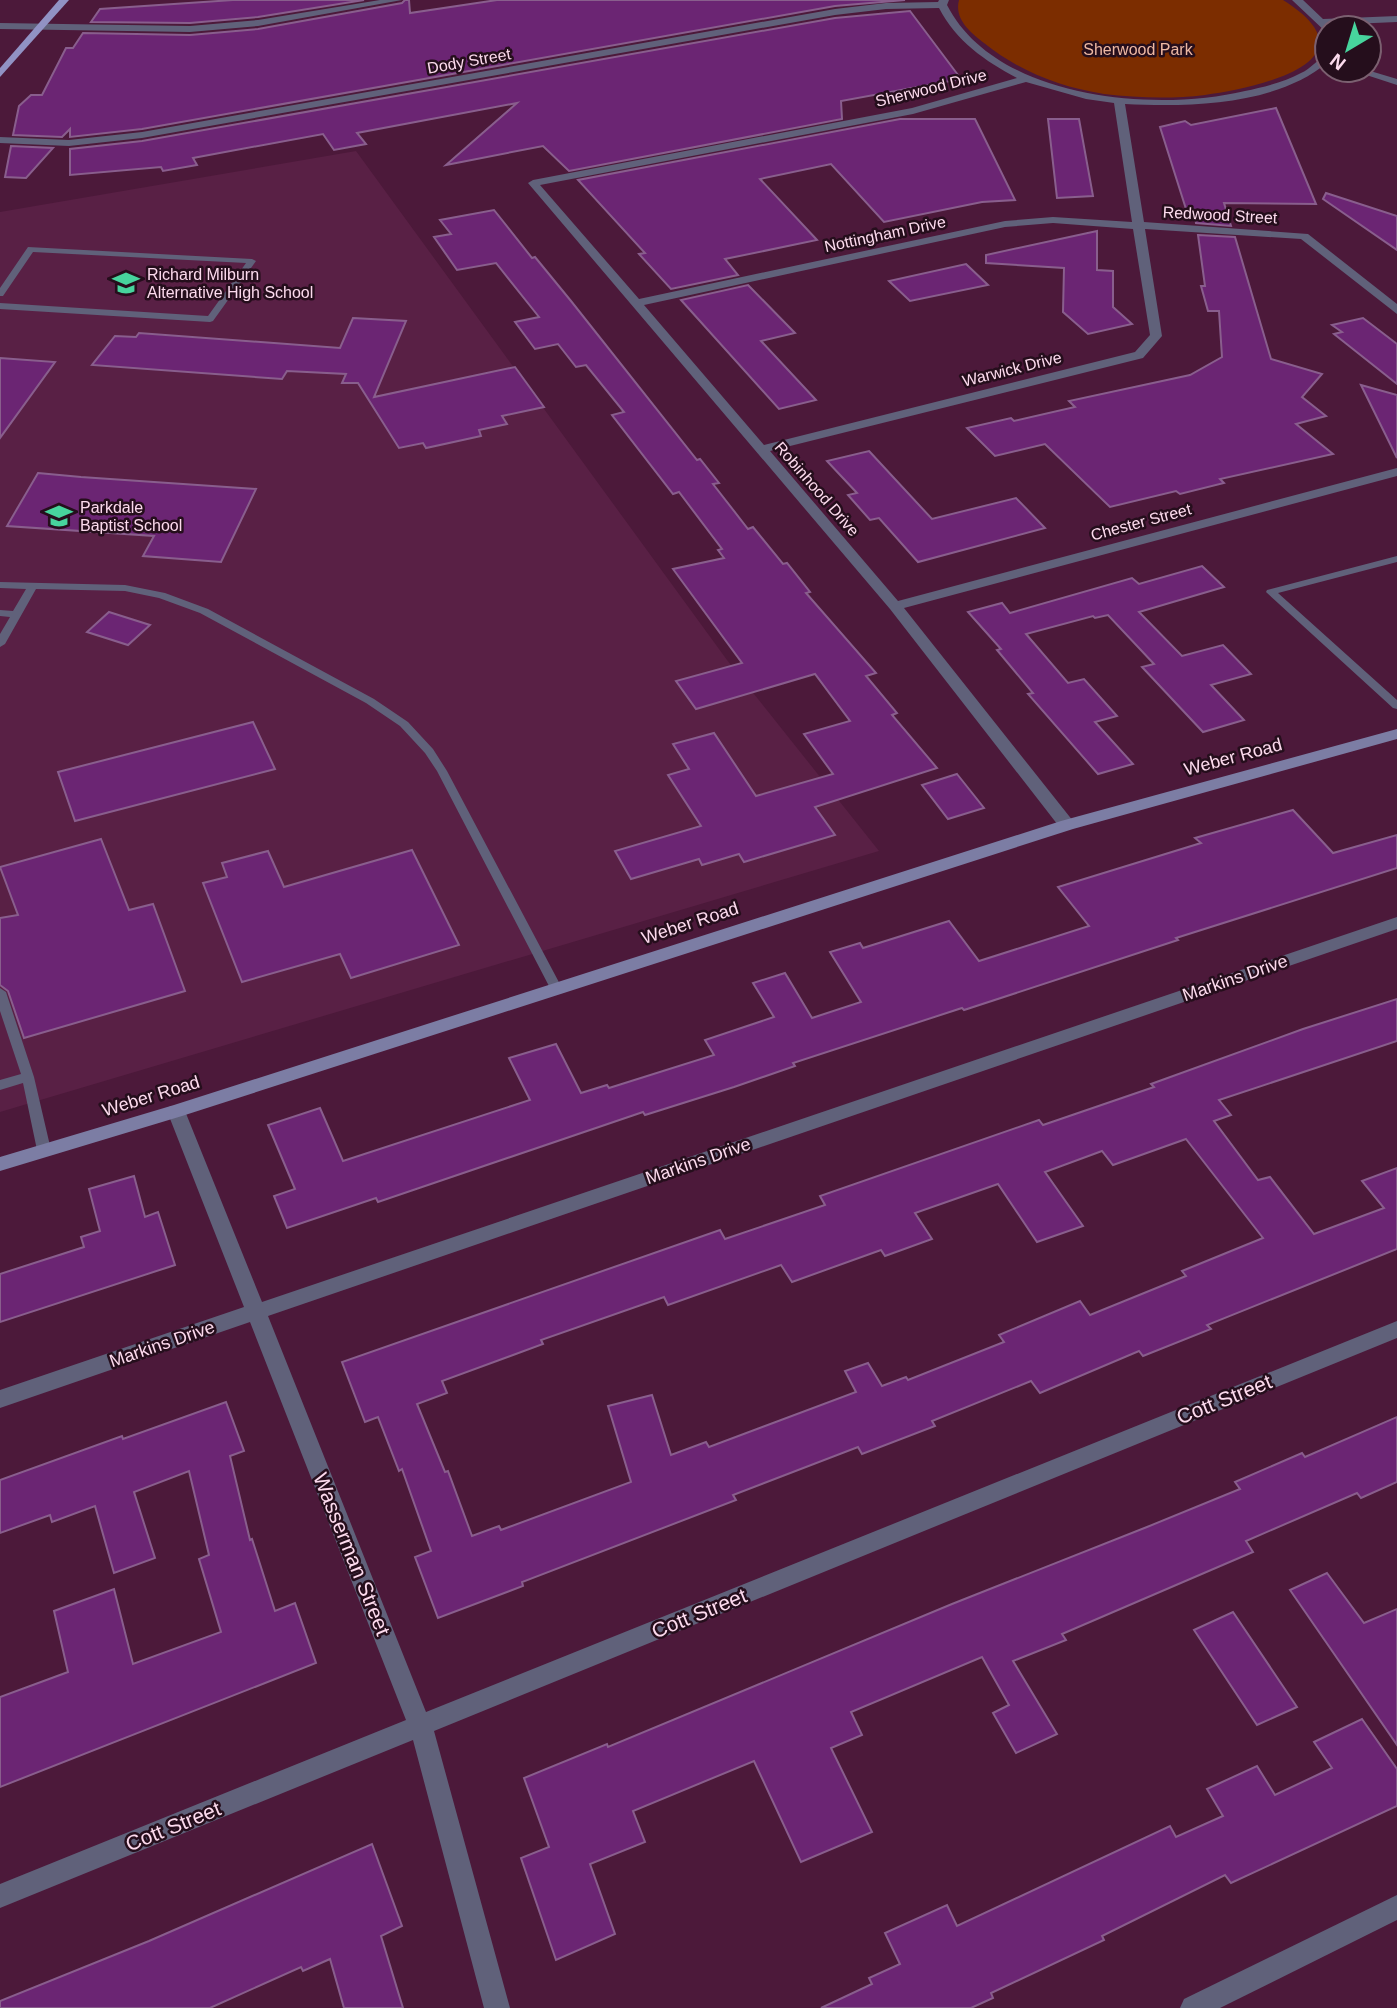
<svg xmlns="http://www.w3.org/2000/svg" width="1397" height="2008" viewBox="0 0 1397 2008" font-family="Arial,sans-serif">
	<rect width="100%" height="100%" fill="#4c193a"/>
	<polygon fill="#592045" points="356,151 727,660 879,851 0,1112 0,212"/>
	<path fill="#7c2d00" d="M959 0H1283C1380 61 1257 88 1205 95 1172 99 1137 98 1104 94 1059 87 1019 71 984 43 970 32 954 19 959 0Z"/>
	<g fill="#6b2573" stroke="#895e8d" stroke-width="2" fill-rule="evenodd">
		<polygon points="233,0 364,0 258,17 190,23 91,22 100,9"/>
		<polygon points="405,0 409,0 410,13 497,0 905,0 835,6 142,129 70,137 70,129 62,137 13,135 19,106 31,95 42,95 66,48 73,48 83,33 190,35 258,29 402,3"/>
		<polygon points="910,11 961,79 841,101 842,119 569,171 543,146 446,165 517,103 357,133 366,144 334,150 323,134 209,155 193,158 197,165 163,171 161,167 70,175 70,149 142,141 835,18"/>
		<polygon points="1276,108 1316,204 1224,203 1231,226 1196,223 1194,209 1186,209 1160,127 1185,121 1191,125"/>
		<polygon points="900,119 975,119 1015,200 982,202 884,222 831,164 760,179 817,240 725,259 738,275 671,289 639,254 645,253 578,180"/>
		<polygon points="1048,119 1079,119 1093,196 1057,198"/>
		<polygon points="11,146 53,148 26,178 5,177"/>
		<polygon points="1326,193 1397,216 1397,250 1323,199"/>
		<polygon points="494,210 532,258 535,257 571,301 697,460 700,459 719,483 713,484 748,529 753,527 783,564 787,563 810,592 806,593 876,673 866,676 897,713 892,715 937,768 815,807 835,835 744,862 739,854 702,865 699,859 631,879 615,851 701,826 668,775 689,769 673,744 714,733 756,796 833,774 804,734 850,721 815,674 696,709 676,681 742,663 673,569 724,558 718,550 722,549 679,492 673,494 612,415 624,412 586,365 576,367 558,344 535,349 515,322 539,317 496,263 457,270 434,237 451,234 440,220"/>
		<polygon points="1097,231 1097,270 1113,271 1113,307 1132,324 1088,334 1063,312 1064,268 986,263 986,255"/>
		<polygon points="1198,235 1235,237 1271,359 1322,374 1302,397 1326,416 1296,424 1333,454 1220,479 1224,483 1180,494 1176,491 1110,507 1045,444 995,456 967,428 1011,418 1014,421 1075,407 1069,401 1190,375 1222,357 1219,311 1208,311 1201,286 1205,286"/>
		<polygon points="966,264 988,285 910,301 889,281"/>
		<polygon points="748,285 795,333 761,341 816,400 779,409 681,300"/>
		<polygon points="353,318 406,321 374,397 515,367 544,407 502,416 507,424 479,430 481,436 426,448 423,443 399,448 358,383 342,383 346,374 287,371 282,379 92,365 115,336 136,337 139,333 340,348"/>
		<polygon points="1363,318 1397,344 1397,384 1334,334 1342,332 1332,325"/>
		<polygon points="0,358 55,362 0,438"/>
		<polygon points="1361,385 1397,395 1397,458"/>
		<polygon points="869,451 932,519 1016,498 1045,528 918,562 879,518 870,520 848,495 857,493 827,461"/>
		<polygon points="38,473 81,477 256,489 221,562 143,556 154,536 7,526"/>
		<polygon points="1202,566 1224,587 1139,612 1182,656 1223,645 1251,674 1211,685 1244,720 1203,732 1142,667 1154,664 1108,615 1095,618 1093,616 1026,634 1068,683 1084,679 1117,716 1095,722 1133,764 1098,774 1028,694 1033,693 997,650 1001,649 968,612 1002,603 1010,613 1132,578 1139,584"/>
		<polygon points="109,612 150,625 128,645 87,632"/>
		<polygon points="253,722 275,769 75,821 58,772"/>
		<polygon points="957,774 984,808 948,819 922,785"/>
		<polygon points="1293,810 1333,853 1397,835 1397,868 1176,938 1178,940 964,1010 962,1008 793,1063 795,1066 734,1087 645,1115 643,1112 378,1202 376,1198 287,1228 274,1196 295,1189 268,1125 320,1108 343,1161 530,1100 509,1058 556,1044 581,1093 607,1085 609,1088 714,1055 705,1040 774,1017 753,983 785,973 812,1018 861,1002 830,952 860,943 863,948 949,921 979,961 1089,926 1058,887 1201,843 1195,838"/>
		<polygon points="101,839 129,910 153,904 185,991 24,1038 8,991 0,985 0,918 18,915 0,867"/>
		<polygon points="412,850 459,945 351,978 340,954 242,982 203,883 227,877 222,863 268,851 284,887"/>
		<path d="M1397 999V1041L1219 1100 1231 1115 1214 1121 1258 1180 1270 1177 1314 1234 1384 1208 1362 1181 1397 1168V1249L1207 1325 1211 1329 1143 1356 1139 1351 1040 1393 1031 1381 932 1421 935 1426 862 1454 858 1447 733 1495 736 1500 522 1582 523 1586 438 1618 415 1557 431 1551 402 1469 399 1471 378 1417 365 1422 342 1362 720 1230 725 1239 825 1205 820 1196 1039 1120 1043 1125 1154 1087 1151 1084 1303 1029ZM1186 1139 1263 1238 1182 1271 1186 1276 1090 1315 1080 1301 999 1335 1004 1342 908 1380 906 1377 882 1386 868 1363 845 1371 856 1392 709 1447 706 1442 671 1455 652 1395 608 1406 631 1482 501 1530 499 1526 472 1536 448 1471 445 1472 417 1404 447 1393 442 1381 543 1344 541 1340 664 1297 668 1305 781 1265 792 1282 881 1250 885 1256 932 1239 915 1213 998 1184 1037 1242 1083 1226 1045 1172 1102 1151 1113 1165Z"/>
		<polygon points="134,1176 145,1217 158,1212 175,1265 0,1322 0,1274 84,1247 81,1237 100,1231 89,1189"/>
		<polygon points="226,1402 244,1451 230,1456 250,1540 252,1539 275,1611 295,1603 316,1663 0,1787 0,1697 68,1672 54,1611 114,1589 133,1664 221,1632 199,1559 209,1555 189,1471 134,1492 155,1558 114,1573 95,1506 52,1522 50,1515 0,1533 0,1480 122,1436 123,1439"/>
		<polygon points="1397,1417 1397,1482 1361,1498 1357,1493 1246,1541 1253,1552 1062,1634 1066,1640 1013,1661 1057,1734 1016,1753 993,1713 1009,1705 982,1657 851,1712 862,1735 831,1748 872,1832 801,1862 754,1761 633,1811 645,1842 590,1864 615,1934 556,1960 521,1858 549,1847 524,1778 607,1744 608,1747 952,1604 1147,1527 1240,1489 1235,1482 1302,1453 1305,1457"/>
		<polygon points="1327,1573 1364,1623 1397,1609 1397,1745 1290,1590"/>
		<polygon points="1233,1612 1297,1707 1257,1725 1194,1630"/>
		<polygon points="1362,1719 1397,1769 1397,1806 1231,1883 1225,1875 1102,1936 1104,1940 991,1993 993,1998 971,2008 821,2008 872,1984 869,1978 900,1964 885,1933 947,1905 957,1926 1170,1826 1176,1837 1223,1816 1207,1789 1257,1766 1275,1795 1332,1768 1314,1742"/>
		<polygon points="372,1844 402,1926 381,1936 403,2008 344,2008 330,1959 303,1971 301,1967 210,2008 0,2008 0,2001 149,1941"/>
	</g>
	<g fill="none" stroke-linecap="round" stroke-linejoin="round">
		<g fill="#60617a" fill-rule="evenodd">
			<polygon points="28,247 252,259 256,261 213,321 210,322 0,309 0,303 208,316 246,263 33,252 3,296 0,296 0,288"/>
			<polygon points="1397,556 1397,562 1278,593 1397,700 1397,709 1393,708 1266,592 1267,590"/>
			<polygon points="0,582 125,585 165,593 208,609 374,699 408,722 433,749 447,771 562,988 560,991 556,992 550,988 437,771 425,753 400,726 366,703 200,613 159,598 125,591 36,589 5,644 0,647 0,634 10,617 0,616 0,610 13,611 26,589 0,588"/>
			<polygon points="0,988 6,992 34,1077 51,1150 49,1154 39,1154 37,1150 23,1083 0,1090 0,1080 21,1074 0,1011"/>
		</g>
		<g fill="#60617a" fill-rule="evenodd">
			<polygon points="380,0 402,0 258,26 190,32 0,29 0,23 190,26 258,20"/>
			<path d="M939 0H949L947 5C995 99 1153 113 1245 91 1263 87 1285 82 1301 73 1311 69 1317 59 1327 55V63C1274 106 1190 107 1125 104L1144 222 1308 234 1397 304V314L1301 239 1145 229 1162 336 1143 358 770 451 898 601 1397 468V476L904 608 1073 821 1075 825 1073 829H1061L890 609 528 183 533 180 912 108 1017 78C985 61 956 41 939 8L886 9 835 15 142 138 69 146 0 143V137L69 140 142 132 835 9 886 3 938 2ZM1026 82 1086 99 1114 103 1132 222 1053 217 1005 221 639 299 540 185 913 114ZM1053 223 1133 229 1150 335 1135 352 764 445 644 305 1005 227Z"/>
			<polygon points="1292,0 1303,0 1323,19 1397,16 1397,22 1328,25 1330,28 1327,28 1327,33"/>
			<polygon points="1351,70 1367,70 1397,79 1397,85"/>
			<polygon points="1397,917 1397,929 268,1316 426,1712 1397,1321 1397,1338 434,1731 510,2008 484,2008 413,1740 0,1908 0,1884 406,1720 250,1322 0,1408 0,1390 244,1307 167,1111 170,1106 182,1106 185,1111 262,1302"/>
			<polygon points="1397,1895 1397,1920 1220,2008 1180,2008 1184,1999"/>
		</g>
		<polygon fill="#7c7da4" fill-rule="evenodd" points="1397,729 1397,739 1073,829 182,1116 0,1171 0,1157 174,1105 1061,821"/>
		<polygon fill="#9192c4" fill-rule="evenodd" points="59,0 69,0 0,77 0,68"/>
	</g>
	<defs>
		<symbol id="school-bare" viewBox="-9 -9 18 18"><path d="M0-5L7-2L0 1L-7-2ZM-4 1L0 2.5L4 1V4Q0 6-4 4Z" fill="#47d49d" stroke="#250e1c" stroke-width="2.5" paint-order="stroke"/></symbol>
	</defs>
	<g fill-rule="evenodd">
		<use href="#school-bare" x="107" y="264" width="38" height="38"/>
		<use href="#school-bare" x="40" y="497" width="38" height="38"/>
	</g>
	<g text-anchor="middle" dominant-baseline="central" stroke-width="5" stroke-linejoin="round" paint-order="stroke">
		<g font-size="16" fill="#eeb8a3" stroke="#250e1c">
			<text x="1138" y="49">Sherwood Park</text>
		</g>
		<g font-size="16" fill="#fcdaed" stroke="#250e1c">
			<text transform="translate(469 61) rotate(-10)">Dody Street</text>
			<text transform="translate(931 88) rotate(-14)">Sherwood Drive</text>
			<text transform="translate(1220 215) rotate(3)">Redwood Street</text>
			<text transform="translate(885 234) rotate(-12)">Nottingham Drive</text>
			<text transform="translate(1012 369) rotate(-14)">Warwick Drive</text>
			<text transform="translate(817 489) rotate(49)">Robinhood Drive</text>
			<text transform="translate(1141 522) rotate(-15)">Chester Street</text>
		</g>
		<g font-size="16" fill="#fcdaed" stroke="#250e1c" text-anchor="start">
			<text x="147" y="274">Richard Milburn<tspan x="147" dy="18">Alternative High School</tspan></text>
			<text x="80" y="507">Parkdale<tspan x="80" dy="18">Baptist School</tspan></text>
		</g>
		<g font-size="18" fill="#fcdaed" stroke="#250e1c">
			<text transform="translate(1233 757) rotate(-15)">Weber Road</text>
			<text transform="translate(690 923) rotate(-18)">Weber Road</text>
			<text transform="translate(1235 978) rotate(-19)">Markins Drive</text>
			<text transform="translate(151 1096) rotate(-17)">Weber Road</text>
			<text transform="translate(698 1161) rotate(-19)">Markins Drive</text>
			<text transform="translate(162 1344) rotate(-19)">Markins Drive</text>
		</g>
		<g font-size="21" fill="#fcdaed" stroke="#250e1c">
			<text transform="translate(1224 1399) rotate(-22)">Cott Street</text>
			<text transform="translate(352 1554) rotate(68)">Wasserman Street</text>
			<text transform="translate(699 1613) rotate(-22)">Cott Street</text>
			<text transform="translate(173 1826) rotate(-22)">Cott Street</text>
		</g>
	</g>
	<g transform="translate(1348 49) rotate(218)"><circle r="33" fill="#250e1c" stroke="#7b6070" stroke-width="2"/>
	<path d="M0-5L12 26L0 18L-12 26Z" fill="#47d49d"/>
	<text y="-10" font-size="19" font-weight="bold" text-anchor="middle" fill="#fcdaed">N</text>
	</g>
</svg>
